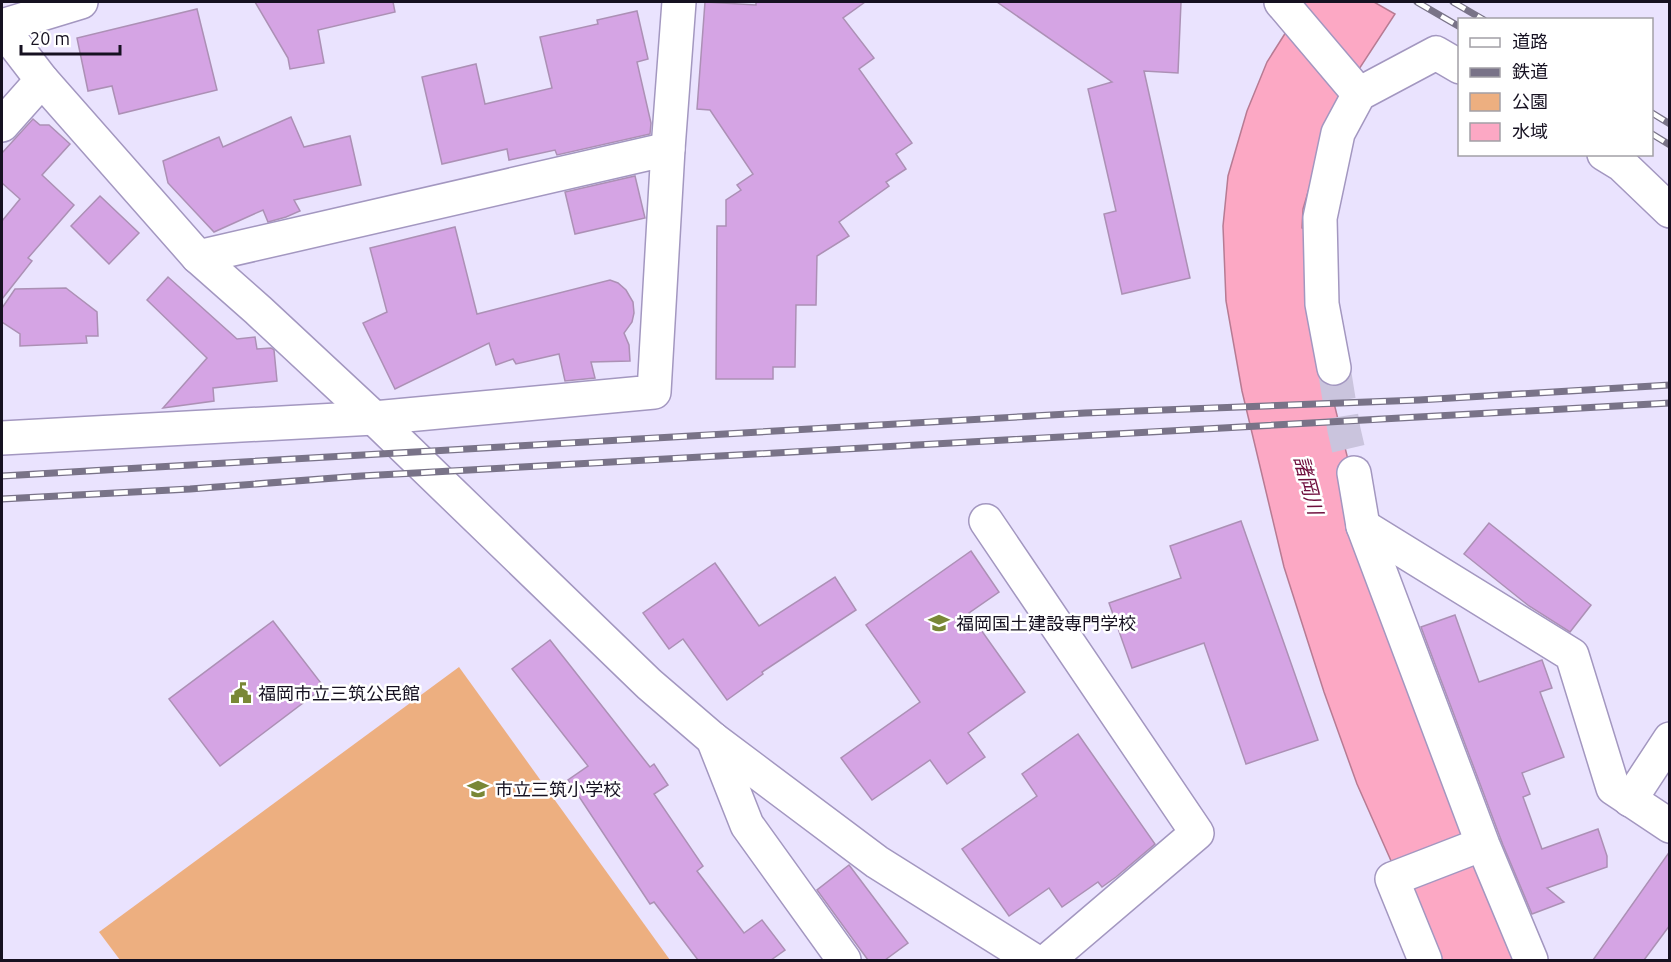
<svg xmlns="http://www.w3.org/2000/svg" width="1671" height="962" viewBox="0 0 1671 962" font-family="Ubuntu,'Noto Sans JP',sans-serif">
	<rect width="100%" height="100%" fill="#eae3fe"/>
	<polygon fill="#edaf80" points="459,667 670,960 120,960 99,932"/>
	<polygon fill="#fca8c4" stroke="#b77b93" stroke-width="1.5" points="1305,2 1374,2 1395,14 1342,95 1317,162 1303,209 1302,228 1311,230 1306,290 1379,585 1522,960 1435,960 1357,784 1324,692 1284,567 1242,391 1226,301 1223,226 1228,176 1247,111 1267,62"/>
	<g fill="#d5a4e4" stroke="#ac90b5" stroke-width="1.5">
		<polygon points="255,2 393,2 395,12 318,30 324,63 290,69 288,58"/>
		<polygon points="705,2 756,5 756,2 865,2 843,18 874,58 859,69 912,143 896,154 906,169 886,182 889,186 839,222 849,236 817,256 816,305 796,305 795,367 773,367 773,379 716,379 717,226 726,226 726,200 741,190 737,185 753,174 710,110 697,109"/>
		<polygon points="997,2 1181,2 1178,73 1144,71 1190,278 1122,294 1104,214 1116,211 1088,89 1112,82"/>
		<polygon points="197,9 217,90 119,114 112,86 88,91 77,38"/>
		<polygon points="637,11 648,59 637,62 651,123 650,134 557,155 555,150 509,160 507,149 442,164 422,77 476,64 485,104 552,88 540,37 598,24 597,20"/>
		<polygon points="291,117 304,147 350,136 361,185 294,200 300,211 286,217 268,222 263,210 214,232 168,183 163,161 219,137 223,147"/>
		<polygon points="33,119 40,125 49,125 70,144 42,175 74,205 28,258 32,261 2,299 2,221 20,199 2,183 2,153"/>
		<polygon points="635,176 645,218 575,234 565,192"/>
		<polygon points="100,196 139,233 109,264 71,226"/>
		<polygon points="455,227 477,314 610,280 618,283 626,290 633,302 634,313 632,322 624,333 629,345 630,361 591,362 595,378 565,381 559,354 516,364 513,359 496,365 489,343 395,389 363,323 387,312 370,248"/>
		<polygon points="168,277 237,339 255,337 257,349 271,348 274,350 277,381 213,388 214,401 163,408 207,358 147,300"/>
		<polygon points="66,288 97,312 98,336 86,336 87,343 20,346 20,334 2,322 2,308 15,289"/>
		<polygon points="1241,521 1318,740 1246,764 1204,643 1132,668 1109,603 1181,578 1170,546"/>
		<polygon points="1489,523 1591,605 1570,632 1529,606 1464,554"/>
		<polygon points="971,551 999,592 969,613 1025,692 968,733 985,757 947,784 930,760 872,800 841,758 920,702 866,625"/>
		<polygon points="715,563 759,626 835,577 856,610 762,672 763,674 727,700 683,639 669,649 643,613"/>
		<polygon points="1455,615 1479,682 1542,660 1552,688 1540,692 1564,757 1522,773 1530,794 1523,797 1542,849 1598,829 1607,856 1607,867 1547,888 1564,902 1532,914 1503,845 1421,627"/>
		<polygon points="273,621 324,687 220,766 169,699"/>
		<polygon points="550,640 650,767 654,764 668,785 654,794 703,866 697,871 744,933 762,920 785,950 771,960 698,960 654,902 650,904 568,780 588,766 512,669"/>
		<polygon points="1078,734 1155,844 1116,877 1102,887 1098,882 1062,907 1049,888 1009,916 962,849 1037,796 1022,774"/>
		<polygon points="1670,851 1670,925 1644,960 1593,960"/>
		<polygon points="849,865 908,943 885,960 868,960 817,890"/>
	</g>
	<g fill="none" stroke-linecap="round" stroke-linejoin="round">
		<polyline stroke="#cac4dd" stroke-width="33" stroke-dasharray="33 16" stroke-linecap="butt" points="1334,368 1344,430 1354,473"/>
		<defs>
			<g id="street">
				<polyline points="1281,2 1359,94"/>
				<polyline points="2,26 81,2"/>
				<polyline points="2,125 42,80"/>
				<polyline points="668,149 679,2"/>
				<polyline points="1604,154 1622,165 1670,211"/>
				<polyline points="1334,368 1322,304 1320,218 1338,133 1359,94 1436,53 1460,67"/>
				<polyline points="2,438 374,418 654,392 668,149 198,257"/>
				<polyline points="1354,473 1363,526 1483,845 1531,960"/>
				<polyline points="986,521 1197,833 1048,960"/>
				<polyline points="1363,526 1572,655 1613,788 1670,826"/>
				<polyline points="713,739 747,825 844,960"/>
				<polyline points="1630,800 1670,739"/>
				<polyline points="1425,960 1392,879 1480,845"/>
			</g>
			<polyline id="secondary" points="2,28 42,80 198,257 258,310 374,418 649,684 713,739 877,862 1033,960"/>
		</defs>
		<use href="#street" stroke="#a397c0" stroke-width="36"/>
		<use href="#secondary" stroke="#a397c0" stroke-width="36"/>
		<use href="#street" stroke="#fff" stroke-width="33"/>
		<use href="#secondary" stroke="#fff" stroke-width="33"/>
		<defs>
			<g id="rail">
				<polyline points="1417,2 1460,27"/>
				<polyline points="1453,2 1484,20"/>
				<polyline points="1652,113 1670,124"/>
				<polyline points="1652,134 1670,145"/>
				<polyline points="2,476 1085,413 1419,400 1670,385"/>
				<polyline points="2,499 190,489 361,476 1670,403"/>
			</g>
		</defs>
		<use href="#rail" stroke="#797388" stroke-width="7"/>
		<use href="#rail" stroke="#fff" stroke-width="4.5" stroke-dasharray="14" stroke-linecap="butt"/>
	</g>
	<defs>
		<symbol id="university-bare" viewBox="-9 -9 18 18"><path d="M0-5L7-2L0 1L-7-2ZM-4 1L0 2.5L4 1V4Q0 6-4 4Z" fill="#798736" stroke="#fff" stroke-width="2.5" paint-order="stroke"/></symbol>
		<symbol id="civic-bare" viewBox="-9 -9 18 18"><path d="M-.6-6.5H3V-4.5H.6V-3L4-1V1h2V6H-6V1h2V-1L-.6-3ZM-1.2 2.5V6h2.4V2.5Z" fill="#798736" stroke="#fff" stroke-width="2.5" paint-order="stroke"/></symbol>
		<symbol id="school-bare" viewBox="-9 -9 18 18"><path d="M0-5L7-2L0 1L-7-2ZM-4 1L0 2.5L4 1V4Q0 6-4 4Z" fill="#798736" stroke="#fff" stroke-width="2.5" paint-order="stroke"/></symbol>
	</defs>
	<g fill-rule="evenodd">
		<use href="#university-bare" x="924" y="608" width="30" height="30"/>
		<use href="#civic-bare" x="226" y="678" width="30" height="30"/>
		<use href="#school-bare" x="463" y="774" width="30" height="30"/>
	</g>
	<g text-anchor="middle" dominant-baseline="central" stroke-width="5" stroke-linejoin="round" paint-order="stroke">
		<g font-size="18" fill="#161121" stroke="#fff" text-anchor="start">
			<text x="956" y="623">福岡国土建設専門学校</text>
			<text x="258" y="693">福岡市立三筑公民館</text>
			<text x="495" y="789">市立三筑小学校</text>
		</g>
		<g font-size="20" font-style="italic" fill="#6e0e3d" stroke="#fff">
			<text transform="translate(1309 485) rotate(75)">諸岡川</text>
		</g>
	</g>
	<rect width="1671" height="962" fill="none" stroke="#161121" stroke-width="6"/>
	<rect x="1458" y="18" width="195" height="138" fill="#ffffff" stroke="#a2a0a6" stroke-width="1.5"/>
	<rect x="1470" y="38" width="30" height="9" fill="#ffffff" stroke="#a2a0a6" stroke-width="1.5"/>
	<text x="1512" y="48" font-size="18" fill="#161121">道路</text>
	<rect x="1470" y="68" width="30" height="9" fill="#797388" stroke="#a2a0a6" stroke-width="1.5"/>
	<text x="1512" y="78" font-size="18" fill="#161121">鉄道</text>
	<rect x="1470" y="93" width="30" height="18" fill="#edaf80" stroke="#a2a0a6" stroke-width="1.5"/>
	<text x="1512" y="108" font-size="18" fill="#161121">公園</text>
	<rect x="1470" y="123" width="30" height="18" fill="#fca8c4" stroke="#a2a0a6" stroke-width="1.5"/>
	<text x="1512" y="138" font-size="18" fill="#161121">水域</text>
	<path d="M21 45v9h99v-9" fill="none" stroke="#161121" stroke-width="3"/>
	<text x="30" y="45" font-size="18" fill="#161121" stroke="#ffffff" stroke-width="4.5" paint-order="stroke">20 m</text>
</svg>
